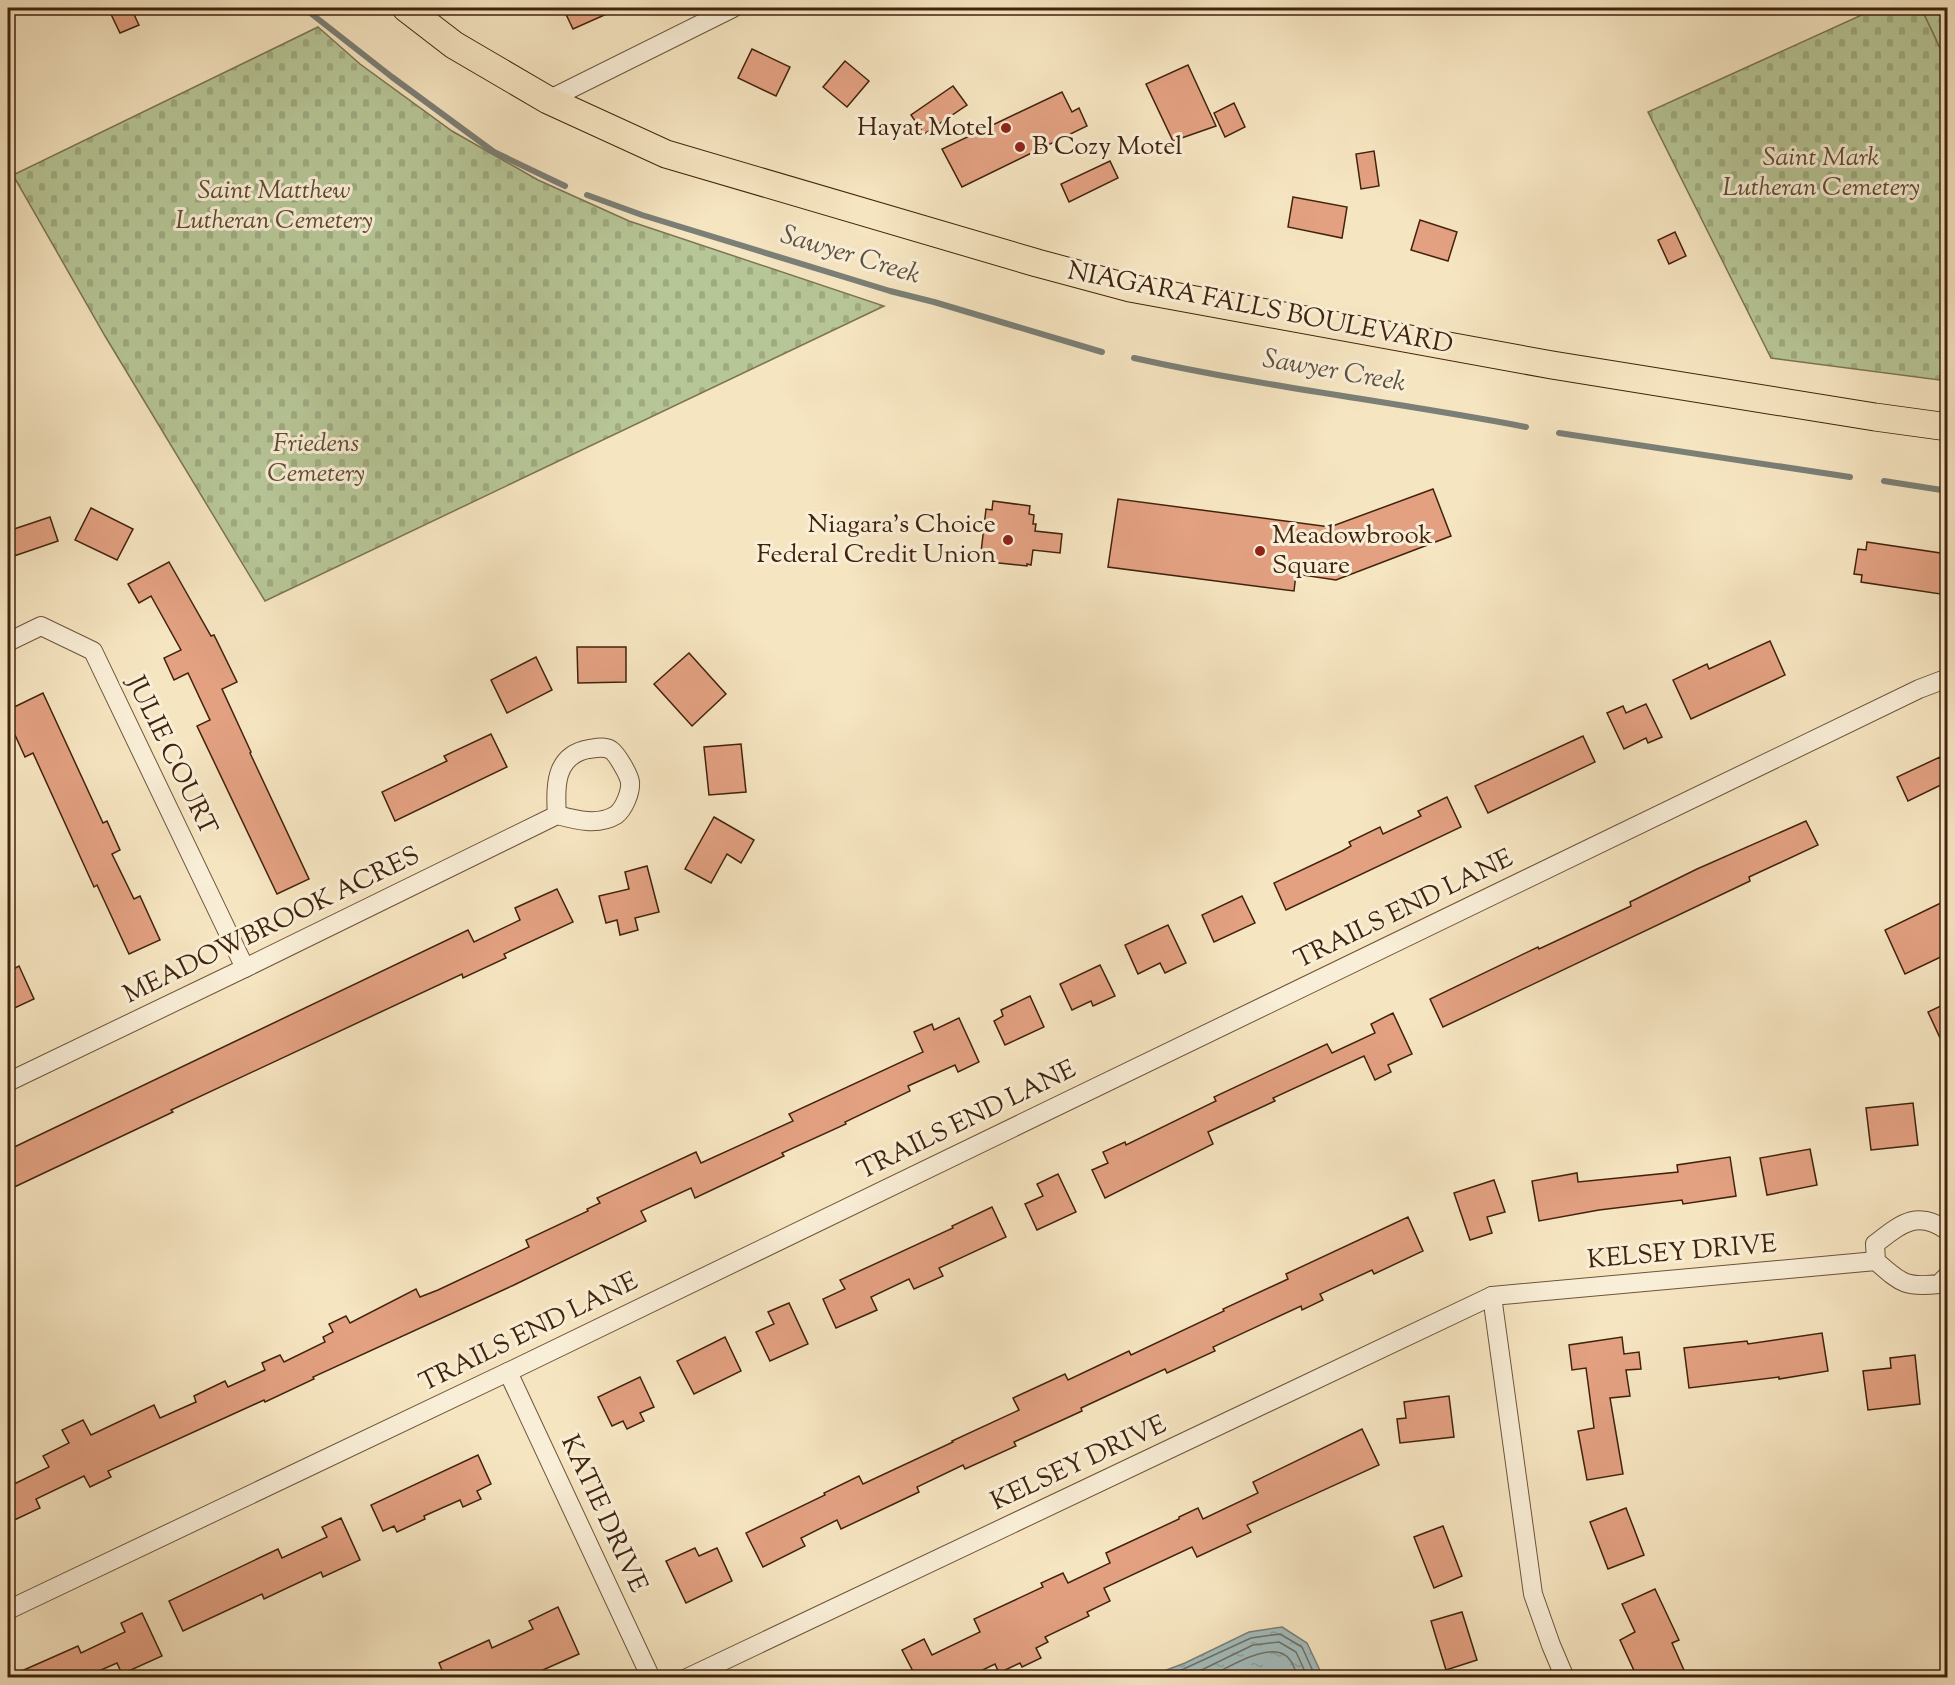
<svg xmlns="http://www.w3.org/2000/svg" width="1955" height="1685" viewBox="0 0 1955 1685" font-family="'Sorts Mill Goudy',serif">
	<defs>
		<pattern id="forest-crowns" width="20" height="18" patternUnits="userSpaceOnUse" patternTransform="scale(1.5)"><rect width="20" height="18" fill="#b7c697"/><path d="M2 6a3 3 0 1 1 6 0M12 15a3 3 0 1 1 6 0" fill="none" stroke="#9faa81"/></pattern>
		<pattern id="cemetery-stones" width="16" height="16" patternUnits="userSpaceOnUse" patternTransform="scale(1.5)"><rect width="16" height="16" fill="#b7c697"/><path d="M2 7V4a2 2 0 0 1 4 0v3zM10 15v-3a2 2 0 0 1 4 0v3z" fill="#9faa81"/></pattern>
		<pattern id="water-ripples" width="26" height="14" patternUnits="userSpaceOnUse" patternTransform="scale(1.5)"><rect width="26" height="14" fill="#a2bcbd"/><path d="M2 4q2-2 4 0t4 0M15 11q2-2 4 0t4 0" fill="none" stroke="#8da1a1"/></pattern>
	</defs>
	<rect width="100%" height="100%" fill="#f6e5c1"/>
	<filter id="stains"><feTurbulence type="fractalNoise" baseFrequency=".00333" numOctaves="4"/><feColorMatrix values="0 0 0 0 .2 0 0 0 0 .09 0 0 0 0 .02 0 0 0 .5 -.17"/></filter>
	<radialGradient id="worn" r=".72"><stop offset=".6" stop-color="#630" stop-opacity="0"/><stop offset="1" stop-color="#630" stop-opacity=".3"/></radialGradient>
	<polygon fill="url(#forest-crowns)" stroke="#7c7452" stroke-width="1.5" points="1921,8 1947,8 1947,63"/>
	<g fill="url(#cemetery-stones)" stroke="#7c7452" stroke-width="1.5">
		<polygon points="1877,8 1921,8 1947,63 1947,381 1771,358 1648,112"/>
		<polygon points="318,27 360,64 452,131 538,180 629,221 884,306 265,601 105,336 13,175"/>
	</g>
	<polygon fill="url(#water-ripples)" stroke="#7b7f76" stroke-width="1.5" points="1282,1627 1307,1643 1323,1677 1148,1677 1185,1663 1249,1632"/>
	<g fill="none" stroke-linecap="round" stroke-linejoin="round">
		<g stroke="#727064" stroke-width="1.5">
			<polyline points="1164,1678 1251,1638 1280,1634 1302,1647 1316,1678"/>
			<polyline points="1185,1678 1253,1645 1279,1642 1296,1652 1308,1678"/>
			<path d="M1207 1678C1226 1669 1274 1637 1290 1660 1294 1665 1296 1672 1298 1678"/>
		</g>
		<g stroke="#7b7f76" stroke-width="6">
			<polyline points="304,8 392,77 494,152 565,186"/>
			<polyline points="587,195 642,215 890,291 934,302 1102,352"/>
			<path d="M1134 358C1264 387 1396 402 1526 427"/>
			<polyline points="1559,433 1850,477"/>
			<polyline points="1884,481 1948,491"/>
		</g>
	</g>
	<g fill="#e3a182" stroke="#41230c" stroke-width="1.5">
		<polygon points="108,8 131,8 139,25 120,33"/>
		<polygon points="563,8 620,8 573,29"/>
		<polygon points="752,49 790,67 776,96 738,78"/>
		<polygon points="845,61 869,81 847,107 823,87"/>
		<polygon points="1188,65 1216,126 1173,141 1146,84"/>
		<polygon points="953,86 967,105 924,134 911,115"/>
		<polygon points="1062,92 1072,112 1079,108 1087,126 962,187 942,149"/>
		<polygon points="1234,103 1245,127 1225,137 1214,113"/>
		<polygon points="1374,151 1379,186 1361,189 1356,154"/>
		<polygon points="1110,161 1118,178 1069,202 1061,184"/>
		<polygon points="1293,197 1347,207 1342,238 1288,227"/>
		<polygon points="1420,220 1457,232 1448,261 1411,250"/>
		<polygon points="1675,232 1686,256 1669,264 1658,240"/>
		<polygon points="1433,489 1451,536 1336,580 1296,574 1294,591 1108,567 1118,499 1330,527"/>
		<polygon points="993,501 1030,506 1029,514 1034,515 1033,524 1036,524 1035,531 1062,534 1060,553 1033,550 1031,565 1027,564 1027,566 980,561 986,509 992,510"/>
		<polygon points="91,508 133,529 117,560 75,540"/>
		<polygon points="50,517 58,541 14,556 8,531"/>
		<polygon points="1867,542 1947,554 1947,595 1861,582 1862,575 1854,574 1858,549 1866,550"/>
		<polygon points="169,562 211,636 214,635 237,682 222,689 251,752 250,753 309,879 277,894 197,726 210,720 188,673 174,680 164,658 181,650 151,596 139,603 128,584"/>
		<polygon points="1770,641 1785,675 1691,719 1673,680 1707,664 1709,669"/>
		<polygon points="577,647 626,647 626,682 578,683"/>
		<polygon points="689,653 726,694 692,726 654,684"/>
		<polygon points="536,657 552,690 507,713 491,680"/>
		<polygon points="43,693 103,823 107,821 120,850 112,854 134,899 140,896 160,940 129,954 97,885 94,887 33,753 25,757 15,735 8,738 8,710"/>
		<polygon points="1646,704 1662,737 1648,743 1646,738 1624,749 1607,713 1623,706 1626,713"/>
		<polygon points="491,734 507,767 395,821 382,792 447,761 444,756"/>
		<polygon points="1583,736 1595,762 1488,813 1475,786"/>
		<polygon points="741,744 746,792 709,795 704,747"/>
		<polygon points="1940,757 1947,773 1947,782 1908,801 1897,777"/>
		<polygon points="1447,797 1461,827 1286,910 1274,883 1342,851 1351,846 1349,842 1380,827 1383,834 1421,816 1418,811"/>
		<polygon points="714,817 754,840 741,863 727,854 711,883 685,869"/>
		<polygon points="1806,821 1818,845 1749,877 1750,881 1443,1027 1430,999 1538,947 1539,949 1631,906 1630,902 1697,869"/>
		<polygon points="647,866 659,912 635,918 638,930 620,935 617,920 606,923 599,896 629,889 625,872"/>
		<polygon points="557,889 573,922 504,954 506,958 463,978 462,974 171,1110 173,1112 8,1190 8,1150 468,930 474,942 520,920 515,908"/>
		<polygon points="1242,896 1255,923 1214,942 1202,915"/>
		<polygon points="1947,900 1947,954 1905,974 1885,930"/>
		<polygon points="1168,925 1186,963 1165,973 1160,963 1138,974 1125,945"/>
		<polygon points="1100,965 1115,996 1093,1006 1091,1001 1072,1010 1060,984"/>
		<polygon points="19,966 34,999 8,1011 8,972"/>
		<polygon points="1030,996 1044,1027 1005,1045 994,1021 1003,1016 1001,1010"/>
		<polygon points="1947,1003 1947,1053 1928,1012"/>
		<polygon points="1393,1013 1412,1054 1388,1065 1391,1072 1375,1080 1364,1056 1273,1098 1275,1101 1208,1132 1213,1144 1105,1198 1092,1170 1108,1163 1103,1152 1125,1142 1126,1145 1216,1101 1214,1097 1327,1044 1332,1053 1375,1033 1371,1024"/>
		<polygon points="959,1018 979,1062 958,1072 955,1065 908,1086 910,1091 845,1122 846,1124 782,1153 784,1156 695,1198 691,1188 641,1211 646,1221 514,1285 313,1377 314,1379 265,1402 264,1400 108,1471 111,1477 90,1487 84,1476 36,1499 40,1508 8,1523 8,1487 49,1467 43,1456 69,1443 62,1430 83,1420 91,1435 154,1405 160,1418 196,1402 194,1396 225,1381 228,1387 265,1370 262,1363 280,1355 284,1362 325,1342 323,1337 333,1332 329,1324 346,1316 350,1323 416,1289 420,1297 438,1290 529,1247 526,1240 588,1211 587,1209 600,1203 597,1198 696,1152 701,1163 793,1121 789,1114 923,1052 914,1032 932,1024 934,1030"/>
		<polygon points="1913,1103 1918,1145 1871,1150 1866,1108"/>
		<polygon points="1810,1149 1817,1185 1767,1195 1760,1158"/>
		<polygon points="1730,1157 1736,1196 1683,1204 1682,1200 1599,1210 1539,1221 1532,1181 1577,1173 1578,1182 1678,1172 1677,1165"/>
		<polygon points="1058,1174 1076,1212 1037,1230 1025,1204 1043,1196 1037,1184"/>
		<polygon points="1494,1180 1505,1212 1487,1217 1492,1233 1470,1240 1454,1193"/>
		<polygon points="992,1207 1006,1237 939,1268 943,1276 914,1289 909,1279 871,1297 877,1310 836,1328 823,1299 845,1289 840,1280 953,1228 952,1226"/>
		<polygon points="1408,1217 1423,1251 1374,1274 1372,1270 1320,1294 1323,1300 1302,1310 1301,1306 1213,1347 1215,1351 1167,1373 1165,1369 1081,1408 1082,1411 1014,1442 1016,1446 965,1469 963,1465 917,1487 919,1492 841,1529 837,1520 801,1538 805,1546 763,1567 746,1533 825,1495 824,1493 859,1476 863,1484 953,1442 952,1441 1019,1410 1013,1398 1065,1374 1068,1380 1129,1351 1131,1355 1224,1311 1223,1309 1288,1279 1286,1274"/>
		<polygon points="789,1303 808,1344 770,1361 756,1332 774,1324 768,1312"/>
		<polygon points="1822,1333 1828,1371 1779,1379 1779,1377 1689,1388 1684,1348 1747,1341 1748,1344"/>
		<polygon points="725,1337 741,1371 694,1394 677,1361"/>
		<polygon points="1622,1337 1624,1354 1639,1352 1641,1369 1626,1370 1630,1396 1610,1398 1623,1474 1587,1480 1578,1431 1594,1428 1586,1368 1572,1370 1569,1345"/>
		<polygon points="1915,1355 1920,1404 1868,1410 1863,1371 1891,1368 1890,1358"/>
		<polygon points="640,1377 654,1407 640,1413 644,1421 627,1429 623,1421 612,1426 598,1397"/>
		<polygon points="1449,1396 1454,1437 1400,1443 1397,1419 1406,1418 1404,1402"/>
		<polygon points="1362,1429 1379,1465 1247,1525 1251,1532 1197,1557 1192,1547 1104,1588 1110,1601 1087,1612 1089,1616 1045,1637 1048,1642 1036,1648 1041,1658 1022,1667 1020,1663 999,1673 995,1664 968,1677 916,1677 902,1650 924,1639 932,1655 980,1632 974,1619 1043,1587 1041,1583 1063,1573 1068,1583 1110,1563 1106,1553 1179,1519 1179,1517 1198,1508 1203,1519 1258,1493 1253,1482"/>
		<polygon points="478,1455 491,1484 477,1491 481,1499 463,1507 460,1500 424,1516 425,1519 397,1532 394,1526 383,1531 371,1505"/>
		<polygon points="1626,1508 1644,1555 1608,1569 1590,1522"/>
		<polygon points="341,1518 360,1560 323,1577 321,1572 264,1599 262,1594 183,1631 169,1601 278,1549 282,1558 327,1537 322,1527"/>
		<polygon points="1443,1526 1462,1576 1434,1588 1414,1537"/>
		<polygon points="695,1548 699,1556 717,1548 732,1581 686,1603 666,1561"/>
		<polygon points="1655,1589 1679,1640 1672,1643 1687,1677 1637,1677 1620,1640 1635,1632 1622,1604"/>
		<polygon points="558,1607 579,1654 527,1677 445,1677 439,1663 489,1640 492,1648 533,1629 529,1621"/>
		<polygon points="1462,1612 1477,1660 1446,1670 1431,1621"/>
		<polygon points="142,1613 162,1656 122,1674 117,1663 85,1677 8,1677 78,1646 81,1653 125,1632 121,1623"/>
	</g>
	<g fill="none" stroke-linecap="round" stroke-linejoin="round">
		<defs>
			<g id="street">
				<polyline points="548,100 733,8"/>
				<polyline points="8,642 41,626 93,651 245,968"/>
				<path d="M8 1082 245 968 557 815C576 820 598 826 616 815 624 809 631 792 630 782 629 775 617 754 611 750 604 746 596 748 589 749 554 755 555 788 557 815"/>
				<path d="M1948 1231C1917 1209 1901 1224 1875 1244L1876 1261C1901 1283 1905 1288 1939 1284L1948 1275"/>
				<polyline points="1492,1296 1533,1594 1551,1645 1565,1678"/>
				<polyline points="508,1372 651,1678"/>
				<polyline points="8,1610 508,1372 1919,689 1948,678"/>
				<polyline points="687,1678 1492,1296 1876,1261"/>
			</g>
			<polyline id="primary" points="406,8 454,45 548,100 666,154 1037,263 1130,288 1552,365 1875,417 1948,427"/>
		</defs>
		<use href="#street" stroke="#6e5439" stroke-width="20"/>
		<use href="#primary" stroke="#41230c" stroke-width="29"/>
		<use href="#street" stroke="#f9eed7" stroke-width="18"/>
		<use href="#primary" stroke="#f6e5c1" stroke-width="27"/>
	</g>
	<g fill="#8f2418" stroke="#f9eed7" stroke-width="2">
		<circle cx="1006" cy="128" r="6"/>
		<circle cx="1020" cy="147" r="6"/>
		<circle cx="1008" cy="540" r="6"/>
		<circle cx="1260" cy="551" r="6"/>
	</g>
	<g text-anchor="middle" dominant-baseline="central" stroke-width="6" stroke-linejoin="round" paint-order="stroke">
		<g font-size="26" fill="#41230c" stroke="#f9eed7" text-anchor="end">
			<text x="994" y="128">Hayat Motel</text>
			<text x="1032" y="147" text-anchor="start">B Cozy Motel</text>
			<text x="996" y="525">Niagara's Choice<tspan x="996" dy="30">Federal Credit Union</tspan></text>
			<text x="1272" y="536" text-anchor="start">Meadowbrook<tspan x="1272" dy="30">Square</tspan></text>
		</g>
		<g font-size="26" font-style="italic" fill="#5e4c2f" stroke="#f9eed7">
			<text x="1821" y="158">Saint Mark<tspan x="1821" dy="30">Lutheran Cemetery</tspan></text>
			<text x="274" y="191">Saint Matthew<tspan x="274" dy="30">Lutheran Cemetery</tspan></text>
			<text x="316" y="444">Friedens<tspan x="316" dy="30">Cemetery</tspan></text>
		</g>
		<g font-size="26" fill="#41230c" stroke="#f9eed7">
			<text transform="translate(1260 309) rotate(11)">NIAGARA FALLS BOULEVARD</text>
			<text transform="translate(171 756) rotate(64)">JULIE COURT</text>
			<text transform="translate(1404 910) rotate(-26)">TRAILS END LANE</text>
			<text transform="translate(272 926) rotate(-26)">MEADOWBROOK ACRES</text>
			<text transform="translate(967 1121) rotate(-26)">TRAILS END LANE</text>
			<text transform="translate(1682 1253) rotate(-5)">KELSEY DRIVE</text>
			<text transform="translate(529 1333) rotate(-26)">TRAILS END LANE</text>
			<text transform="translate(1079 1464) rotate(-25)">KELSEY DRIVE</text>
			<text transform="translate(603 1514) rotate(65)">KATIE DRIVE</text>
		</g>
		<g font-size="27" font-style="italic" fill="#5e5141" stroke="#f9eed7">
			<text transform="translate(850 256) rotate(17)">Sawyer Creek</text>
			<text transform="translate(1334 372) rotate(10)">Sawyer Creek</text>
		</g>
	</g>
	<rect width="1955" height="1685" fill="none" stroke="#f6e5c1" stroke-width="30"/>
	<rect x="9" y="9" width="1937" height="1667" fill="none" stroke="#41230c" stroke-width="3"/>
	<rect x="15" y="15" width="1925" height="1655" fill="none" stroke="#41230c" stroke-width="1.5"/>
	<rect width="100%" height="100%" filter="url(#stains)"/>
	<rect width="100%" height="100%" fill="url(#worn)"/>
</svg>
